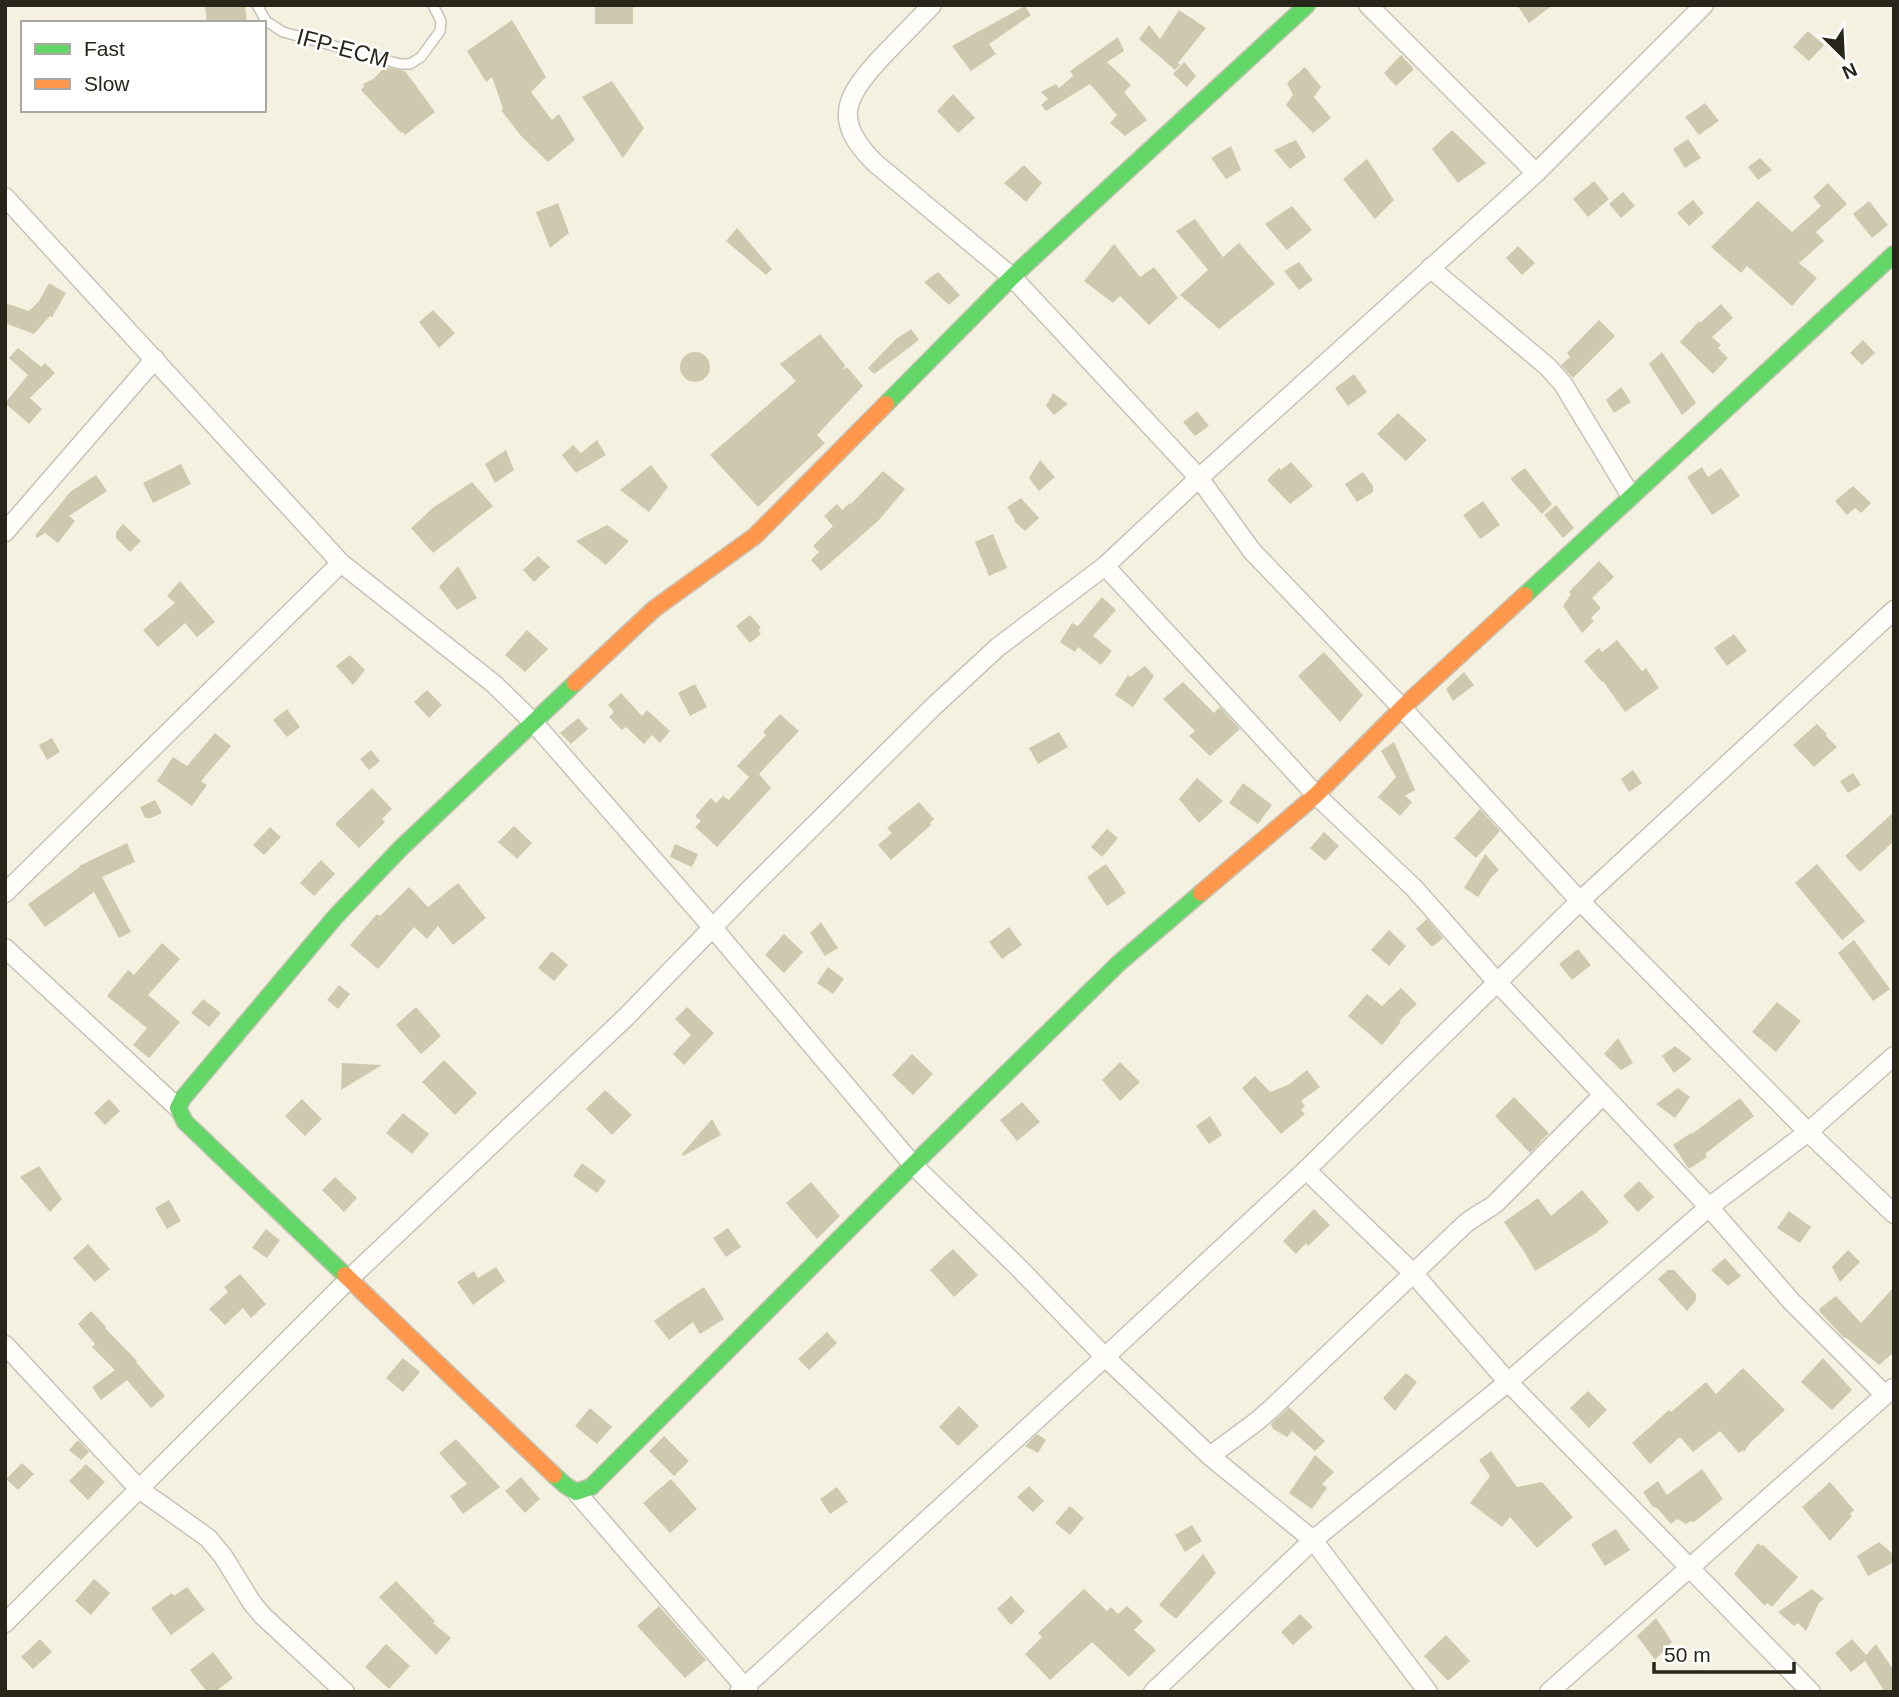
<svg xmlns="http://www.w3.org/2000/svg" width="1899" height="1697" viewBox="0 0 1899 1697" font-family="Arial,sans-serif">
	<rect width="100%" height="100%" fill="#f5f1e1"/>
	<g fill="#cec9ae">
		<polygon points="205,5 245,5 247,23 207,23"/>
		<rect x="595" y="5" width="38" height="19"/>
		<polygon points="1517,5 1553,5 1529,23"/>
		<polygon points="1025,6 1031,15 989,44 996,54 971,71 952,46"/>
		<polygon points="1179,10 1206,28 1178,63 1180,65 1175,70 1139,39 1149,25 1160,39"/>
		<polygon points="512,20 546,77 531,92 552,120 559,114 575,140 548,162 521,136 501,110 503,109 492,77 486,82 467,51"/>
		<polygon points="1808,31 1824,45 1809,61 1793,47"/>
		<polygon points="1118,37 1124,51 1107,62 1131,85 1124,92 1147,120 1125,136 1110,123 1117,115 1090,84 1046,111 1041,105 1048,99 1041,92 1056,84 1059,88 1073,76 1070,71"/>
		<polygon points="1401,55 1414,69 1396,86 1384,73"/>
		<polygon points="1184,62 1196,76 1187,87 1173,74"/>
		<polygon points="385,67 405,71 435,112 405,135 403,132 401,133 361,90 364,87 363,84 373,79"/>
		<polygon points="1305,67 1321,87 1314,97 1331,118 1313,133 1286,105 1293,95 1287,83"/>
		<polygon points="612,81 644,128 623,158 582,97"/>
		<polygon points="953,94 975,118 958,133 937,111"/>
		<polygon points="1705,103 1719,121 1699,135 1685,117"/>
		<polygon points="1452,130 1486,163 1458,183 1432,149"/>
		<polygon points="1688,139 1701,158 1685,168 1673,149"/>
		<polygon points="1296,140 1306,157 1290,169 1274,150"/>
		<polygon points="1231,146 1241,170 1226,179 1211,158"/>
		<polygon points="1760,158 1772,170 1758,180 1748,167"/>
		<polygon points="1367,159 1394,200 1375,219 1343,179"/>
		<polygon points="1024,165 1042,183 1026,202 1004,183"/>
		<polygon points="1594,181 1609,199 1588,217 1573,199"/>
		<polygon points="1828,183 1847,204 1816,232 1824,241 1799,263 1817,278 1792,306 1747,266 1741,273 1711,247 1758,201 1792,232 1821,206 1813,197"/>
		<polygon points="1623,192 1635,206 1621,218 1609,204"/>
		<polygon points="1693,200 1704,213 1689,226 1677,213"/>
		<polygon points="1869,201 1888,225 1872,238 1853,214"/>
		<polygon points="558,203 569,233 550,248 536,212"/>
		<polygon points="1292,206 1312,230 1287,250 1265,224"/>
		<polygon points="1195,219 1223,257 1239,243 1275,284 1219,329 1180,295 1208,270 1176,231"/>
		<polygon points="737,228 772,269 766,275 726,241"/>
		<polygon points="1114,244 1140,277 1154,267 1178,298 1149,325 1120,296 1113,303 1084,281"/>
		<polygon points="1518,246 1535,263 1522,275 1506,258"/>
		<polygon points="1299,262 1313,280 1299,290 1284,271"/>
		<polygon points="938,272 960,295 949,305 924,282"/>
		<polygon points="49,283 66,293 52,317 50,316 34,334 5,323 5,303 29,311 39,301"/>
		<polygon points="1721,304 1733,318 1712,337 1721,345 1718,348 1728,358 1713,374 1680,342 1699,321 1700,323"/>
		<polygon points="433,310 455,333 439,348 419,322"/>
		<polygon points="1599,320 1615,336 1573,378 1561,365 1570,357 1567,353"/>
		<polygon points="911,329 919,340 874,374 868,368 896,339"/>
		<polygon points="820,334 845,365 843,370 847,367 863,386 817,435 825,443 758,507 710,455 796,381 780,364"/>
		<polygon points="1863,340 1875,353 1862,365 1850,353"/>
		<polygon points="18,348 41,367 45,363 55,373 30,398 42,409 29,424 5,403 28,375 9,358"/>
		<polygon points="1662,352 1696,403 1682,415 1649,364"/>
		<circle cx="695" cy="367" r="15"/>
		<polygon points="1354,374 1367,392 1348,406 1335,388"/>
		<polygon points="1621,387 1631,402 1614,413 1606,400"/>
		<polygon points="1053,393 1068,404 1054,415 1046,406"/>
		<polygon points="1197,411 1209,426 1195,436 1183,422"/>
		<polygon points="1398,413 1427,440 1406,461 1377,434"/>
		<polygon points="597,440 606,455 576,473 562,455 573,445 581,453"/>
		<polygon points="506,450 514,470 495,483 485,464"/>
		<polygon points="1040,460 1055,477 1039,491 1029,478"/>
		<polygon points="1291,462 1313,486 1290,504 1267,480 1279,468 1281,470"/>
		<polygon points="181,464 191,484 153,503 143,483"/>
		<polygon points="651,465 668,487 649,512 620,490"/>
		<polygon points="1702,467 1708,477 1721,468 1740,496 1712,515 1687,477"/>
		<polygon points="1525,468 1552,504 1542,514 1512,481 1511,478"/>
		<polygon points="883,471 905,489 878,521 821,571 811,560 819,552 813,546 833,526 824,516 837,504 842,510 850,503 851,504"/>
		<polygon points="1363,472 1373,486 1373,492 1357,502 1345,484"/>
		<polygon points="96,475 107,491 69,516 75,521 58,543 45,533 37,538 35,536 70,492"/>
		<polygon points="472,482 493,506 433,553 411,528 434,507"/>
		<polygon points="1853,486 1871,503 1861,513 1855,508 1847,515 1835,501"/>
		<polygon points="1021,498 1039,518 1025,531 1014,521 1015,520 1007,507"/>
		<polygon points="1483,501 1500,525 1480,539 1463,515"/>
		<polygon points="1556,505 1574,528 1563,538 1544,515"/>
		<polygon points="123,524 141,541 130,552 116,538 116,532"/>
		<polygon points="607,525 629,541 606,565 576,541"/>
		<polygon points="993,534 1007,568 989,576 975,542"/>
		<polygon points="538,556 550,567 534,582 523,570"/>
		<polygon points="1599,561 1614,577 1592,598 1601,608 1591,618 1594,621 1582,633 1563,606 1571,594 1569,592"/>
		<polygon points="458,566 477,598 457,610 439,587"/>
		<polygon points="180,581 215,622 197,637 185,623 158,647 143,630 175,603 167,596"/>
		<polygon points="1102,597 1116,610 1093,636 1112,651 1101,665 1078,647 1075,652 1060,642 1072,623 1078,626"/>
		<polygon points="750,615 761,628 758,630 761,634 750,643 736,626"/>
		<polygon points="527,630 548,649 525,672 505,655"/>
		<polygon points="1734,634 1747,651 1727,666 1714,648"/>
		<polygon points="1617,640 1642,671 1646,668 1659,688 1625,712 1603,681 1602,682 1584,661 1599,648 1602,652"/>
		<polygon points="1324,652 1363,695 1340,722 1298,676"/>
		<polygon points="350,655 365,670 353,685 336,666"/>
		<polygon points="1145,666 1154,676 1133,707 1115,695 1128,675 1130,677"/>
		<polygon points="1464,672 1474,685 1453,701 1446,689"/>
		<polygon points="1183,682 1214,713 1220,707 1240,729 1210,756 1189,736 1195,731 1163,699"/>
		<polygon points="695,684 707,707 690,716 678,693"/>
		<polygon points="427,690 442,705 429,718 414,702"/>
		<polygon points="621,693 642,716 647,710 670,731 660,743 652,735 644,744 626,727 622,730 609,717 614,712 608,705"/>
		<polygon points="287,709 300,727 287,737 273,720"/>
		<polygon points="780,714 799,731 759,774 771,788 717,847 695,827 701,821 695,816 711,798 716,803 723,796 729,800 749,777 737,766 766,735 763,732"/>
		<polygon points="578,718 588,729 571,744 560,733"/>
		<polygon points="1817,724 1827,734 1826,736 1837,747 1814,767 1793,745"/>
		<polygon points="1059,732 1068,747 1038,764 1029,748"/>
		<polygon points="215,733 231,746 201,781 207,785 192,806 157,781 173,757 187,766"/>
		<polygon points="52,738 60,752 47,760 39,745"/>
		<polygon points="1394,742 1415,790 1405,796 1412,802 1400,816 1378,797 1396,777 1381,751"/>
		<polygon points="371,750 380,761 369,770 360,759"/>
		<polygon points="1633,770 1642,783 1629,792 1621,779"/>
		<polygon points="1853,773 1861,785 1848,793 1840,781"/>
		<polygon points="1197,778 1223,801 1199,823 1179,799"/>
		<polygon points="1243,783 1272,805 1258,824 1229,803"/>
		<polygon points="372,788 392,809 382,819 385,822 359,848 335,824"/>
		<polygon points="155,800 162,813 151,818 145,818 140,807"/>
		<polygon points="919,802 934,819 930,823 931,825 891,860 878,845 892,833 887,828"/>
		<polygon points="1480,809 1500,831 1476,858 1454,838"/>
		<polygon points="1894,812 1894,841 1860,872 1845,856"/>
		<polygon points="514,826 532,843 517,859 498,842"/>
		<polygon points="270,827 281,837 264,855 253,845"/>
		<polygon points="1107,829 1118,838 1102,857 1091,847"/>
		<polygon points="1324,832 1339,846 1325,861 1310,848"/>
		<polygon points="127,843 135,862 102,877 131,932 119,938 94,892 45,927 28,904 80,867 79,866"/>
		<polygon points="675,844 698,854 692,867 670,857"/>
		<polygon points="1485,854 1499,870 1490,879 1478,897 1464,888"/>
		<polygon points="321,860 335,874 314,896 300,883"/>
		<polygon points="1106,864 1126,893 1107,906 1087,877"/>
		<polygon points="1817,864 1865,921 1842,940 1795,883"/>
		<polygon points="458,883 486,918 453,945 438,926 427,939 414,927 378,969 350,945 377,914 380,916 409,887 428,907"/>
		<polygon points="1427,919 1443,938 1432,947 1416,929"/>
		<polygon points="821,922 838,948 825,956 810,933"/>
		<polygon points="1009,927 1022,945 1002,959 989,942"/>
		<polygon points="1389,930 1406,946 1389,966 1371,950"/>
		<polygon points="784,934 803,952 784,973 765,955"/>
		<polygon points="1854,940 1890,989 1873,1001 1838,953"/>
		<polygon points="162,943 180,959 148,995 180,1022 149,1058 133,1045 147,1028 107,996 128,970 134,975"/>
		<polygon points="1578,949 1591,965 1572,980 1559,964"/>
		<polygon points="552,951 568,965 554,981 538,968"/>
		<polygon points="828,967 844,979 833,994 817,983"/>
		<polygon points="339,985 350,994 338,1009 327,1000"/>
		<polygon points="1401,988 1417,1004 1399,1021 1401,1022 1382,1045 1348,1016 1367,994 1382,1006"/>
		<polygon points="203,999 221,1013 209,1027 191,1013"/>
		<polygon points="1777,1002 1801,1021 1776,1052 1752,1032"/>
		<polygon points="416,1007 441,1036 421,1054 396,1025"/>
		<polygon points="687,1007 714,1033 684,1065 673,1054 691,1035 675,1019"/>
		<polygon points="1618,1038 1633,1063 1621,1070 1604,1054"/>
		<polygon points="1675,1046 1692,1059 1674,1073 1662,1056"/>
		<polygon points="912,1054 933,1074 913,1095 892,1075"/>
		<polygon points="444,1060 477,1093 455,1115 422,1082"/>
		<polygon points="1120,1062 1140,1082 1120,1101 1102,1080"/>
		<polygon points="342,1063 382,1065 341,1090"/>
		<polygon points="1307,1070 1320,1087 1301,1101 1305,1106 1301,1110 1305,1114 1281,1134 1242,1088 1255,1076 1270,1092 1288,1085"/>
		<polygon points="1678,1088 1690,1097 1675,1118 1656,1104"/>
		<polygon points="605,1090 632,1115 612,1135 586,1109"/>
		<polygon points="1514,1097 1549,1133 1530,1153 1495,1116"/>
		<polygon points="1740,1098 1754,1116 1705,1154 1707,1157 1689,1169 1673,1145 1691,1133 1692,1134"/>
		<polygon points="109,1099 120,1111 105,1125 94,1113"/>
		<polygon points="302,1099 322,1119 305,1136 285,1116"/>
		<polygon points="1022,1102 1040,1122 1017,1141 1000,1120"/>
		<polygon points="403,1113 429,1134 412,1154 386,1133"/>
		<polygon points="1210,1116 1222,1135 1209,1144 1196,1126"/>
		<polygon points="712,1119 721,1135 683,1156 682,1154"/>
		<polygon points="582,1163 606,1181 597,1193 573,1176"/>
		<polygon points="39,1166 62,1199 50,1212 20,1177"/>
		<polygon points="335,1177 357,1198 344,1212 322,1190"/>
		<polygon points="1639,1181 1654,1197 1638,1212 1623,1196"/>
		<polygon points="811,1182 840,1216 817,1239 786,1203"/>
		<polygon points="1582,1190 1609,1222 1596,1233 1535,1271 1525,1253 1504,1222 1538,1198 1551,1216"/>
		<polygon points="169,1200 181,1221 167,1229 155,1208"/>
		<polygon points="1314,1209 1330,1225 1308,1246 1306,1243 1296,1254 1283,1241"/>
		<polygon points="1789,1211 1811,1227 1800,1243 1777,1228"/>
		<polygon points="728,1228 741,1247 726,1257 713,1238"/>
		<polygon points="266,1229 280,1240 267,1258 252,1248"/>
		<polygon points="88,1244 110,1269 95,1282 73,1258"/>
		<polygon points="953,1249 978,1275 954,1297 930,1270"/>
		<polygon points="1848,1250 1860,1262 1840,1282 1832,1267"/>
		<polygon points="1725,1258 1741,1276 1728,1286 1711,1270"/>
		<polygon points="496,1267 505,1281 473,1305 457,1282 474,1271 478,1278"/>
		<polygon points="1668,1270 1674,1270 1696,1294 1696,1300 1687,1311 1658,1279"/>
		<polygon points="240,1274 266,1304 251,1318 243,1308 225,1325 209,1309 228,1292 224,1287"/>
		<polygon points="704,1287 724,1319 700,1334 693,1322 669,1340 654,1321 676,1305"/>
		<polygon points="1894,1287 1894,1352 1879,1365 1845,1337 1844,1338 1820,1312 1819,1309 1836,1296 1861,1323"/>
		<polygon points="91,1311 106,1327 105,1328 137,1361 136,1362 165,1396 151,1408 127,1380 101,1400 92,1387 115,1370 92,1347 95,1344 78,1324"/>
		<polygon points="827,1332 837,1343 809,1370 798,1359"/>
		<polygon points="403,1358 420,1372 403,1392 386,1378"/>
		<polygon points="1823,1358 1852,1390 1832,1410 1801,1382"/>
		<polygon points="1743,1368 1785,1410 1750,1443 1744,1452 1743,1450 1739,1453 1720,1431 1693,1452 1680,1437 1650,1464 1632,1443 1669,1410 1671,1412 1706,1382 1716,1394"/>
		<polygon points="1406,1373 1417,1382 1395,1411 1383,1398"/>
		<polygon points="1588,1391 1607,1410 1589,1428 1570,1408"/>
		<polygon points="959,1406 979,1426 958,1446 939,1427"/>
		<polygon points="1289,1407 1325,1441 1315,1451 1292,1431 1287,1437 1273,1429 1271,1424"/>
		<polygon points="590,1408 612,1427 597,1444 575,1426"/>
		<polygon points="1037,1434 1046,1440 1038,1453 1025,1446"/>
		<polygon points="664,1436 689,1461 674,1476 649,1451"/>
		<polygon points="456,1439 500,1487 463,1514 450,1496 467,1484 439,1453"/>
		<polygon points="78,1440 89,1452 81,1460 69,1450"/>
		<polygon points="1491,1451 1517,1487 1542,1482 1573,1517 1537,1548 1510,1517 1502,1527 1470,1503 1490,1476 1479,1460"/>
		<polygon points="1315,1455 1334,1472 1322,1484 1327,1488 1312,1509 1289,1493"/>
		<polygon points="22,1463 34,1474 18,1490 6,1479"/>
		<polygon points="86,1464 105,1482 88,1500 69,1481"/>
		<polygon points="1702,1469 1723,1499 1694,1522 1691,1521 1686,1524 1677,1519 1671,1524 1658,1509 1652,1506 1643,1492 1658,1481 1667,1495"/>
		<polygon points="521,1477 540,1499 525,1513 505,1491"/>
		<polygon points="671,1479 697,1509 670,1533 643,1503"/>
		<polygon points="1830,1482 1854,1510 1850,1514 1852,1516 1830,1541 1802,1507"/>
		<polygon points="1029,1486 1044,1501 1033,1512 1017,1497"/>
		<polygon points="837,1487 848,1502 830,1514 820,1499"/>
		<polygon points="1070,1506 1084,1518 1070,1535 1055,1523"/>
		<polygon points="1192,1525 1202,1541 1185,1552 1175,1535"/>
		<polygon points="1616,1529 1630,1550 1605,1566 1591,1544"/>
		<polygon points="1879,1542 1894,1555 1894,1562 1868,1576 1857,1556"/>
		<polygon points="1758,1543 1761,1546 1763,1545 1798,1577 1772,1607 1767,1603 1765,1606 1734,1574"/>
		<polygon points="1203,1554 1216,1573 1176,1619 1159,1605"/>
		<polygon points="94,1579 110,1593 91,1615 75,1601"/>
		<polygon points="396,1581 435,1621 433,1623 451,1638 436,1655 379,1597"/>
		<polygon points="187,1587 205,1610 171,1635 151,1608 172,1593 174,1596"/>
		<polygon points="1084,1589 1107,1611 1111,1607 1118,1614 1127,1606 1143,1621 1134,1630 1156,1650 1129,1677 1092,1642 1050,1680 1025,1654 1042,1637 1038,1633"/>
		<polygon points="1812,1589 1824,1599 1819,1603 1806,1631 1798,1623 1794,1626 1778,1612"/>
		<polygon points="1011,1596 1025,1611 1011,1625 997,1609"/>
		<polygon points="659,1606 706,1660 685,1678 637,1626"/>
		<polygon points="1300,1614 1313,1627 1293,1645 1281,1632"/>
		<polygon points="1656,1618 1672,1642 1655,1660 1637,1636"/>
		<polygon points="1446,1635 1470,1661 1448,1681 1424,1656"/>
		<polygon points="40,1639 52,1652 33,1669 21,1657"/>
		<polygon points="1852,1639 1866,1655 1876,1644 1894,1671 1894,1692 1885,1692 1865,1661 1851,1672 1835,1653"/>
		<polygon points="386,1644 410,1666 389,1689 365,1667"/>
		<polygon points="213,1652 233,1678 215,1692 207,1692 190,1670"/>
	</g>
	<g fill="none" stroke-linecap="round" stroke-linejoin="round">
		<defs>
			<polyline id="lane" points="257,5 266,21 283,32 400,64 410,64 421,57 440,31 441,21 433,5"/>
			<g id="street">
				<path d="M932 5C914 24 896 42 878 61 843 100 834 122 875 163L1012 277 1199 478 1252 551 1402 708 1580 901 1808 1132 1894 1214"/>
				<polyline points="1368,5 1536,173"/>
				<polyline points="5,197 341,563 494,684 534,723 713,928 913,1165 1017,1266 1105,1357 1210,1456 1313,1540 1428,1692"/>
				<polyline points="1430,268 1548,367 1563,384 1631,496"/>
				<polyline points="5,532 155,359"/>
				<polyline points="1105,566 1316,795 1414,888 1497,982 1709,1207 1791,1301 1885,1395"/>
				<polyline points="5,893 341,563"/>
				<polyline points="5,948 178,1108"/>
				<polyline points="1306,1170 1413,1273 1508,1382 1811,1692"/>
				<polyline points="5,1345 139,1489 208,1538 223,1556 252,1603 263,1616 345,1692"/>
				<path d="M1210 1456 1256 1422 1271 1409 1465 1224C1475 1216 1485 1211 1495 1204L1603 1095"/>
				<polyline points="576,1492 749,1692"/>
				<polyline points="5,1623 348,1280 626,1017 750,889 933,707 998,647 1105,566 1199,478 1536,173 1704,5"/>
				<polyline points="739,1692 1105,1357 1306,1170 1580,901 1894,610"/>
				<polyline points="1153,1692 1313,1540 1508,1382 1709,1207 1808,1132 1894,1056"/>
				<polyline points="1549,1692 1893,1388"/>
			</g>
			<g id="fast">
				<polyline points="886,404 1012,277 1307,5"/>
				<polyline points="1525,595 1894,254"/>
				<polyline points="345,1275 185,1122 178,1108 183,1098 336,916 400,849 575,683"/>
				<polyline points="554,1475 565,1485 576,1492 591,1487 913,1165 1119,963 1201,893"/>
			</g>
			<g id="slow">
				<polyline points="575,683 654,609 755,536 886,404"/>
				<polyline points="1201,893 1316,795 1402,708 1525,595"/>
				<polyline points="345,1275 554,1475"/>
			</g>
		</defs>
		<use href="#lane" stroke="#c6c3b7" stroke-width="12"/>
		<use href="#street" stroke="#c6c3b7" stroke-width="21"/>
		<use href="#fast" stroke="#c6c3b7" stroke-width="19"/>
		<use href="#slow" stroke="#c6c3b7" stroke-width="19"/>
		<use href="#lane" stroke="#fefdfa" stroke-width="9"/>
		<use href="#street" stroke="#fefdfa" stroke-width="18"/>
		<use href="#fast" stroke="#63d668" stroke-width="16"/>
		<use href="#slow" stroke="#ff974d" stroke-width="16"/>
	</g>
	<g text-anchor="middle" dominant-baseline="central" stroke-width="5" stroke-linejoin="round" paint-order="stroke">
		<g font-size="23" fill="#28251a" stroke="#fff">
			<text transform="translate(343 48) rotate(15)">IFP-ECM</text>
		</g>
	</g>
	<rect width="1899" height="1697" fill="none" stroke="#28251a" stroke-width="14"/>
	<rect x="21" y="21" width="245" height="91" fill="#ffffff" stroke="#a9a8a3" stroke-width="2"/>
	<rect x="35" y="44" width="35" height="10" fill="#63d668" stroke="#a9a8a3" stroke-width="2"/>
	<text x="84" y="56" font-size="21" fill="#28251a">Fast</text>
	<rect x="35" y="79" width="35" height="10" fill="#ff974d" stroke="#a9a8a3" stroke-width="2"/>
	<text x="84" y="91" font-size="21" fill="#28251a">Slow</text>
	<g transform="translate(1843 56) rotate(156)" stroke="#ffffff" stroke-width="5" paint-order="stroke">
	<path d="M0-5L12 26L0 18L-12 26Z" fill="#28251a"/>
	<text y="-10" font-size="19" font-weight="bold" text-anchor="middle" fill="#28251a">N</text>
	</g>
	<path d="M1654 1662v10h140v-10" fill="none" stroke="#28251a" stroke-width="3.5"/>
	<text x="1664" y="1662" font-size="21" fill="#28251a" stroke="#ffffff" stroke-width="5" paint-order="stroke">50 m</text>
</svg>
